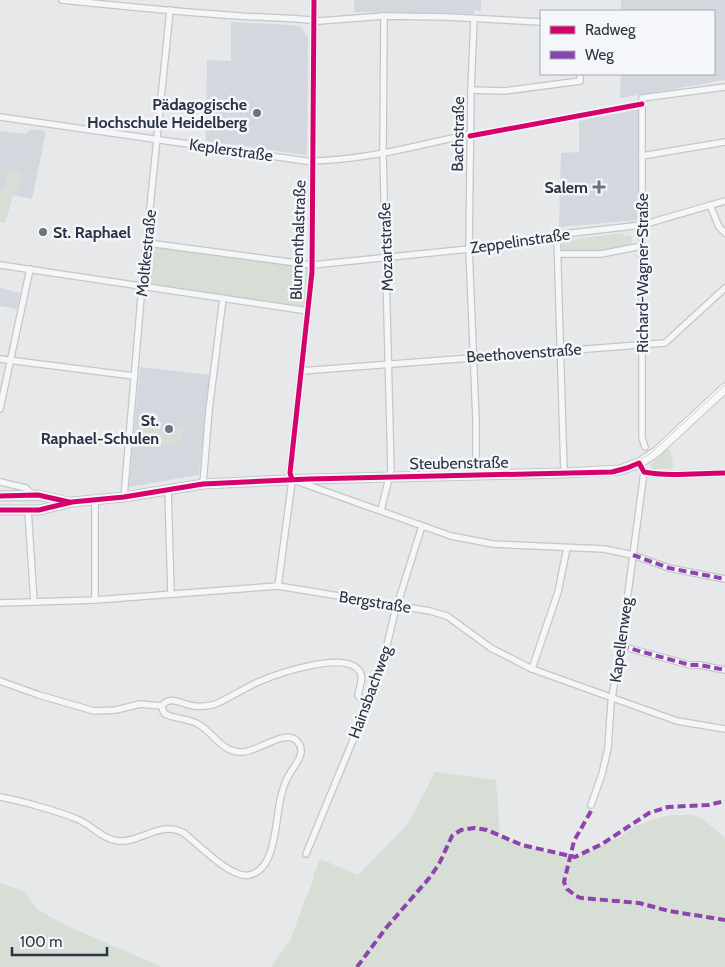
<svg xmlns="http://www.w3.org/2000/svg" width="725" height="967" viewBox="0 0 725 967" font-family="Cabin,sans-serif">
	<rect width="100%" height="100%" fill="#e6e8ea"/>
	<g fill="#d4d7dd">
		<polygon points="354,0 481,0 481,11 474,10 474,14 354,12"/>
		<polygon points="621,0 725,0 725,80 620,98 621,74 714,74 714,11 621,11"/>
		<polygon points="231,22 292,25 301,27 308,37 307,153 305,155 206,141 207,60 231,61"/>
		<polygon points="640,109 638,220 559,227 561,153 579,152 579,121"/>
		<polygon points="31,129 46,131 32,199 13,195 5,223 0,222 0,131 26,134"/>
		<polygon points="0,288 20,293 17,309 0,306"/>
		<polygon points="140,367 210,375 199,475 129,487"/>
	</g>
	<g fill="#d6ded6">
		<polygon points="9,169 22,172 18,189 13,192 5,223 0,222 0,189 4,190"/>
		<polygon points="623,233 624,236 631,235 632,243 600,253 562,252 562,241"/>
		<polygon points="150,246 310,267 307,307 149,285 145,283"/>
		<polygon points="143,412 156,413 155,427 176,429 177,427 183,428 181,442 176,442 176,445 137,443"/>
		<polygon points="667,449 670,450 673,462 673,469 652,469 650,465"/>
		<polygon points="435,772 496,780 500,837 521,846 575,858 620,837 635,826 655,819 672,815 691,815 703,819 725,838 725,967 271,967 291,939 302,907 312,884 314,874 320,859 358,875 408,824"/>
		<polygon points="0,883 25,892 37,909 67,926 162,967 0,967"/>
	</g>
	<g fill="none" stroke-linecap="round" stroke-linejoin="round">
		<defs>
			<g id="minor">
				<path d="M62 0C121 6 180 12 239 16 266 18 293 17 319 21L384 16 447 17 541 22"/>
				<polyline points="474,19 471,90 469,249 476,420 476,475"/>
				<polyline points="471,90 505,91 580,81 580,74"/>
				<path d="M0 117 306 161C361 161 416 146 470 134"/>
				<polyline points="642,156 725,142"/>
				<polyline points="710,205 719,227 725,233"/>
				<polyline points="557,235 564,473"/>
				<polyline points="148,243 312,265 469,249 563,234 642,225 725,201"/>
				<polyline points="558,254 601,254 642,246"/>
				<polyline points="0,265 308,311"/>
				<polyline points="0,359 134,376"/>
				<polyline points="301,371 665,343 725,288"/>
				<polyline points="0,409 30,269"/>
				<polyline points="645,447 642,438 642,98 725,87"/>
				<path d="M639 463 644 472C670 477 699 473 725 473"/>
				<polyline points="0,482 26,488 33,495"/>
				<polyline points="299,482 451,536 493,544 604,549 633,555 669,568 725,579"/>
				<polyline points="203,484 209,410 223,298"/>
				<polyline points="168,489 171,594"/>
				<polyline points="124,497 142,286 170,10"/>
				<polyline points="28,510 34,602"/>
				<polyline points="381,510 391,470 383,154 384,16"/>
				<polyline points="278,586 292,481 290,473 312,272 314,0"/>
				<polyline points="95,600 95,500"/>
				<polyline points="0,603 95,600 278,586 430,611 447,616 491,648 532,669 677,721 725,729"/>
				<polyline points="621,646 690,665 700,665 725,670"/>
				<polyline points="532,669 558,592 567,548"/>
				<polyline points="0,681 39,695 94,711 116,710 140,704 162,706"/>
				<path d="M162 706C170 694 183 705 194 706 203 707 212 706 220 702 232 696 245 688 258 682 277 674 347 649 360 672 364 679 359 688 358 695L360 698 369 701"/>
				<path d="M0 797C22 801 57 811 77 819 92 825 102 839 118 841 141 843 160 820 184 833 198 844 231 879 249 875 277 870 275 819 281 796 283 789 285 781 289 775 294 765 308 753 297 741 285 728 257 753 241 752 221 752 213 732 198 724 187 718 175 719 165 714L163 711 162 706"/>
				<polyline points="591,805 602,774 608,748 611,703 621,646 644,472"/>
				<polyline points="306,854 379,677 395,612 422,526"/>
			</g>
			<g id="secondary">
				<polyline points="0,496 38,495 69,502"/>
				<polyline points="0,510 39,510 72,502 124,497 203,484 309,479 564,473 620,470 639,463 655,453 725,388"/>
			</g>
		</defs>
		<use href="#minor" stroke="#c4c6c8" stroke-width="8"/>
		<use href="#secondary" stroke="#c4c6c8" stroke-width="11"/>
		<use href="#minor" stroke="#f5f6f7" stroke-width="5.5"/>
		<use href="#secondary" stroke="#f8f8f8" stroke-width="9"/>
		<polyline stroke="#cecfd2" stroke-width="1" points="0,501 67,501 95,499 203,483 291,477 612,470 631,465 651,453 725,385"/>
		<g stroke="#8e44ad" stroke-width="4" stroke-dasharray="8 4" stroke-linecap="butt">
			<polyline points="633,555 669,568 725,579"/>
			<polyline points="621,646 690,665 700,665 725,670"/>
			<polyline points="591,811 574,841 564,882 567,889 576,896 581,898 639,903 669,911 725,920"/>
			<polyline points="357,967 386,928 431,876 440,862 452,836 461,830 474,828 487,830 522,845 575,857 602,844 649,813 668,807 708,805 725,801"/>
		</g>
		<defs>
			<g id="cycleway">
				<polyline points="470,136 642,104"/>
				<polyline points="292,479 290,473 312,272 314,0"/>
				<polyline points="0,496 38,495 69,502"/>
				<path d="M0 510H39L72 502 124 497 203 484 309 479 612 472 627 468 639 463 644 472C670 477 699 473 725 473"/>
			</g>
		</defs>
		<use href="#cycleway" stroke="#f4f6f9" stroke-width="8"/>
		<use href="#cycleway" stroke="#d6006c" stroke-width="5"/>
	</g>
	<g fill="#6c737f" stroke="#f4f6f9" stroke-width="2">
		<circle cx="257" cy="113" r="5"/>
		<path d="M596.5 179.5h5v5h5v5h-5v5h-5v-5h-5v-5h5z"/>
		<circle cx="43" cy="232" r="5"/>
		<circle cx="169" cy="429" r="5"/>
	</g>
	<g text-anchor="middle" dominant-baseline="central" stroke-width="5" stroke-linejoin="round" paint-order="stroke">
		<g font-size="16" font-weight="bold" fill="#2b3445" stroke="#f4f6f9" text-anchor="end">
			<text x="247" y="104">Pädagogische<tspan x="247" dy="18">Hochschule Heidelberg</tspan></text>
			<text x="588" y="187">Salem</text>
			<text x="53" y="232" text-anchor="start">St. Raphael</text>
			<text x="159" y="420">St.<tspan x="159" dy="18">Raphael-Schulen</tspan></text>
		</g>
		<g font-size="16" fill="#2b3445" stroke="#f4f6f9">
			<text transform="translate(458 134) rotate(-89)">Bachstraße</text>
			<text transform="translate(231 150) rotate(8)">Keplerstraße</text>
			<text transform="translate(298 240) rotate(-88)">Blumenthalstraße</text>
			<text transform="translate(520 241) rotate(-8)">Zeppelinstraße</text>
			<text transform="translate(386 247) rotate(-92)">Mozartstraße</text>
			<text transform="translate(146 253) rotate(-84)">Moltkestraße</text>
			<text transform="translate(642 273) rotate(-90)">Richard-Wagner-Straße</text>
			<text transform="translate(524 353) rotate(-4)">Beethovenstraße</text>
			<text transform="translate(459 463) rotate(-1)">Steubenstraße</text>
			<text transform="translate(375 602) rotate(9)">Bergstraße</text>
			<text transform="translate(621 640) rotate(-82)">Kapellenweg</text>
			<text transform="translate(370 692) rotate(-70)">Hainsbachweg</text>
		</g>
	</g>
	<rect x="540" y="10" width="175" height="65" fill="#f4f6f9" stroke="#a4a8b1"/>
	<rect x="550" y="26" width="25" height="8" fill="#d6006c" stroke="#a4a8b1"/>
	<text x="585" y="35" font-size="15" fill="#2b3445">Radweg</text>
	<rect x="550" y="51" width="25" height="8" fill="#8e44ad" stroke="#a4a8b1"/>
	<text x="585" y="60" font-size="15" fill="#2b3445">Weg</text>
	<path d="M12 947v8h95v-8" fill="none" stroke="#2b3445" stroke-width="2.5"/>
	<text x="20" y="947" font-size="15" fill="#2b3445" stroke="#f4f6f9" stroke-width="4" paint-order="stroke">100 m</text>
</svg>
